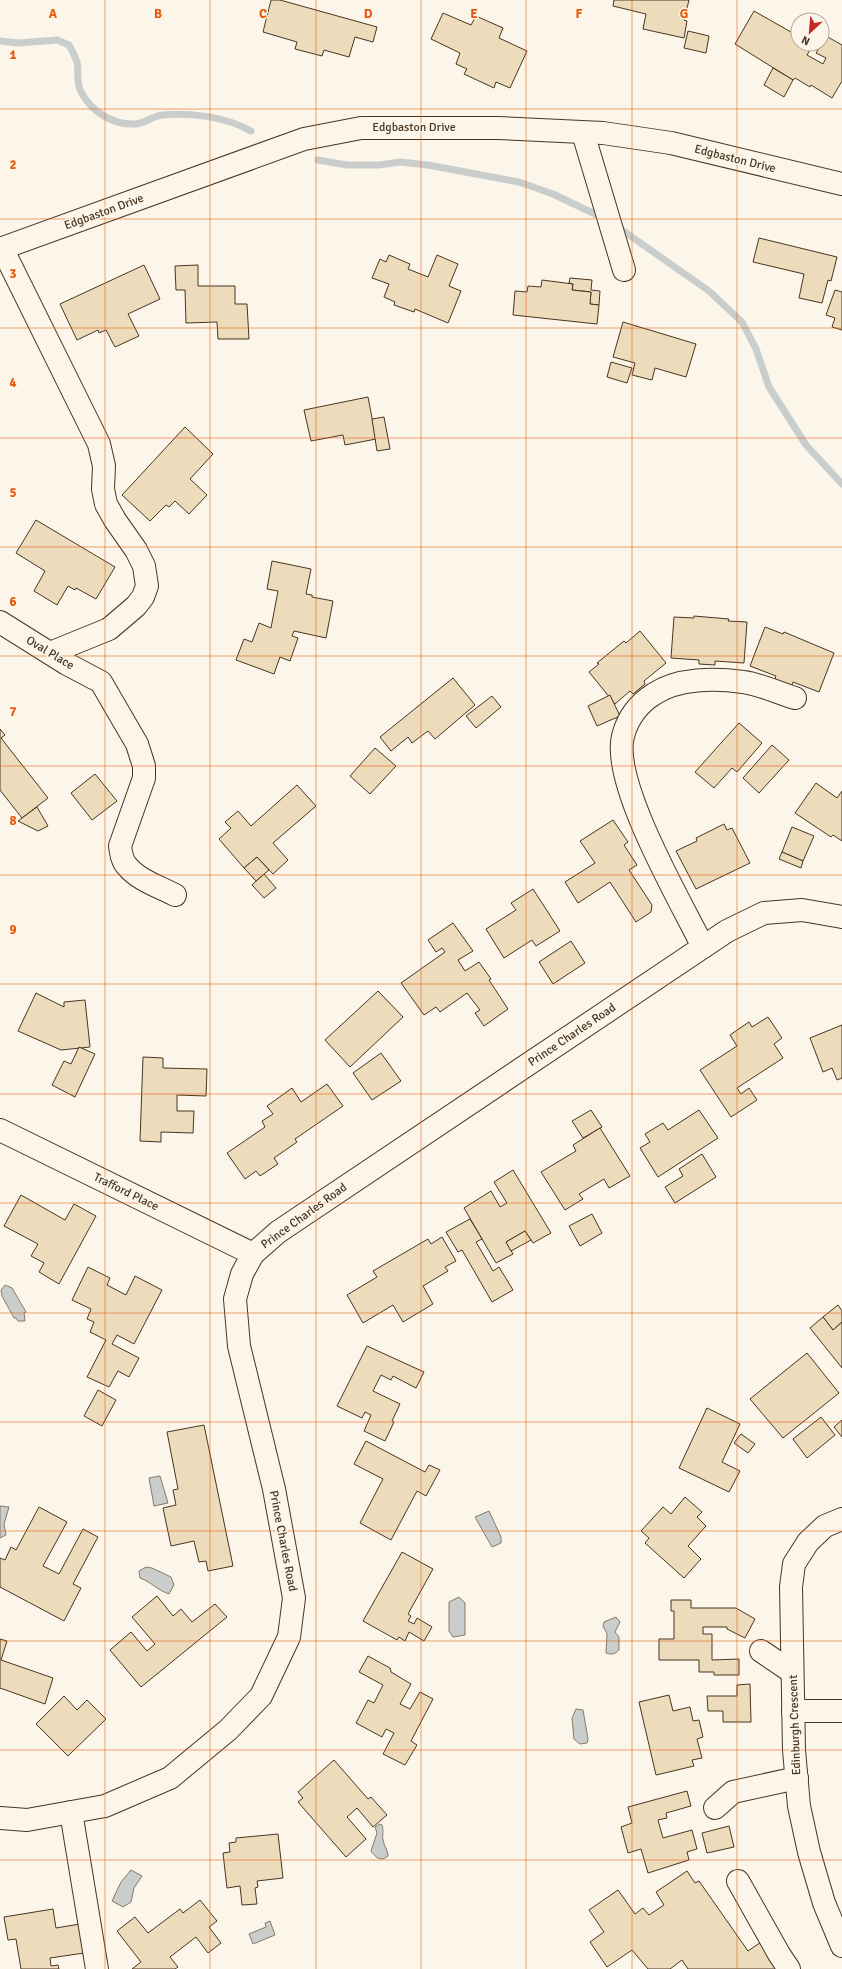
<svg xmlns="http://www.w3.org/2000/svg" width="842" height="1969" viewBox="0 0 842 1969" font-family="Signika,sans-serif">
	<rect width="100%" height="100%" fill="#fbf6e9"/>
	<g fill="#c9cecd" stroke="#887966">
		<polygon points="5,1285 12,1288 26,1312 24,1313 25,1321 18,1321 16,1318 14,1318 2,1296 1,1290"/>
		<polygon points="160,1476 168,1503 154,1506 149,1478"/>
		<polygon points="0,1506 9,1507 4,1524 6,1535 0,1538"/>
		<polygon points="489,1511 501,1537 501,1543 492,1547 475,1517"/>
		<path d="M146 1567 152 1568 171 1577 174 1585 169 1594C159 1591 151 1582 140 1578L139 1571Z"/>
		<polygon points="459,1597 465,1603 465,1635 453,1637 449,1631 449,1602"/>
		<path d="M616 1617 620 1622 615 1632 619 1637V1650C615 1654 612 1655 606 1653L607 1634 603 1626 604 1622Z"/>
		<polygon points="576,1709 583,1710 588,1739 587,1743 580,1744 574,1739 572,1718"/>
		<path d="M380 1824 382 1825C384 1832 382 1835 383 1840 384 1846 388 1850 388 1856 381 1862 376 1858 371 1851L377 1833 375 1827Z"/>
		<polygon points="131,1870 142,1876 134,1888 131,1902 123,1907 112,1901 121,1882"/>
		<polygon points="270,1921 275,1935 253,1944 249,1934 266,1927 265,1923"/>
	</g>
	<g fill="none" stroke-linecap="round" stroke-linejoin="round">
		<g stroke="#c9cecd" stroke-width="7">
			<path d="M0 41 18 43 57 40 69 45C72 50 75 56 77 62 79 71 76 83 81 92 92 112 112 125 136 124 145 123 153 116 162 115 191 112 226 117 251 131"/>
			<polyline points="318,160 347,165 379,165 400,162 428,165 519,182 553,194 597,215"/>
			<polyline points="622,230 709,291 742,322 756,349 769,387 806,445 842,484"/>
		</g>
	</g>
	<g fill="#ecdcbc" stroke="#4a3520">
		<polygon points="271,0 280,0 377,27 373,42 355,37 349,57 324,50 322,56 295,49 297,42 263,32"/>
		<polygon points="614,0 689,0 684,20 687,21 684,38 643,29 646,14 613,6"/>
		<polygon points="754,11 798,36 798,44 813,45 807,55 823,64 826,58 816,53 826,36 842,45 842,81 832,98 811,85 810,87 795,78 793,80 735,44"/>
		<polygon points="443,13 471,25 476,16 503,28 499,38 527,51 510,88 496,82 494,88 464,74 467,69 456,64 460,53 431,39"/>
		<polygon points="688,31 709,36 706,53 684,48"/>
		<polygon points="773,68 793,80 784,97 764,85"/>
		<polygon points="759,238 837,257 831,281 828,280 822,303 799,298 804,274 753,262"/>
		<polygon points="389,255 410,264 408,269 428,277 437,255 458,264 449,286 461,291 448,323 415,309 414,312 394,305 395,302 384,297 389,284 372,278 380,259 386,262"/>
		<polygon points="144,265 160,299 128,314 139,336 115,347 106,330 99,333 98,330 77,340 60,304"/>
		<polygon points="198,265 198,286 235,286 235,304 247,304 249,339 218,339 217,322 186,323 185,290 176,290 175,266"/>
		<polygon points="570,278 592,280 591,290 600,291 599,305 590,304 591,292 572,290 573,284 569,283"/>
		<polygon points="542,280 573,284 572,290 591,292 590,304 599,305 597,324 513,315 515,291 527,292 528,286 541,287"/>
		<polygon points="835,290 842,292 842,330 832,327 835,318 826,315"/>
		<polygon points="623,322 696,344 686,377 655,368 652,380 632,375 635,363 613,357"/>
		<polygon points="611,362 632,368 627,383 607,377"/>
		<polygon points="368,397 376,439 345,445 343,435 311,441 304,410"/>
		<polygon points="384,417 390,449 377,451 372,419"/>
		<polygon points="185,427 213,454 190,479 207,495 189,514 175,501 169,507 166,505 150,521 122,495"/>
		<polygon points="36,520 115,567 96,599 76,588 75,590 68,586 57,605 34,591 45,571 16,553"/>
		<polygon points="272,561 311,569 306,594 312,595 312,597 333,601 326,638 294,631 292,636 298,638 290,661 280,657 274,674 236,660 244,639 252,642 259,623 271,628 278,591 267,589"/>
		<polygon points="694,616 729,619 728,621 747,622 744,663 715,661 715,665 699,664 699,660 671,658 674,617 694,618"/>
		<polygon points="765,627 783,634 784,632 834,653 819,692 793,682 792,685 775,679 776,676 750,666"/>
		<polygon points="640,631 666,663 644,681 645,684 633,694 630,691 615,704 589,672 599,664 597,663 624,641 626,643"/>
		<polygon points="453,678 475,705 435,739 428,731 412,743 408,737 391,751 380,737"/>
		<polygon points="610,695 620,716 597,726 588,706"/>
		<polygon points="492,696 501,707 476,728 466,716"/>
		<polygon points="739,723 762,743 737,772 732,768 714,788 695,772"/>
		<polygon points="0,729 5,735 1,738 48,798 22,818 0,790"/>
		<polygon points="772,745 789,760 759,793 743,778"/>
		<polygon points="375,748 396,766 370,794 350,776"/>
		<polygon points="95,774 117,801 92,820 71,793"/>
		<polygon points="816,783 837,798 842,791 842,841 833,835 831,837 795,813"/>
		<polygon points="297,785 316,806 273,843 288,860 273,874 257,857 244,868 219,839 231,828 225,822 238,811 251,826"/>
		<polygon points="37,807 48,826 38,831 18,821"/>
		<polygon points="613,820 628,842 624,845 637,865 629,870 652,905 651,912 636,922 610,882 578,903 565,882 595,863 580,841"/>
		<polygon points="724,824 727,830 732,828 750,863 696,889 676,851 697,841 696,838"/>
		<polygon points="792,827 814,836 803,861 782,852"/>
		<polygon points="782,852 803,861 801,868 779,859"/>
		<polygon points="257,857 269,870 256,881 244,868"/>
		<polygon points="264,874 276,888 264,898 252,885"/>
		<polygon points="533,889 560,931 536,946 532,940 504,958 486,929 516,910 511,903"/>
		<polygon points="453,923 473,951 458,960 465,971 479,962 491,979 489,980 508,1009 484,1026 475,1013 480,1010 467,993 440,1012 436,1007 424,1015 401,983 445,952 442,948 436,952 428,940"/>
		<polygon points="571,941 585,963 553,984 539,962"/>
		<polygon points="378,991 403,1017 350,1067 325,1040"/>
		<polygon points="36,993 64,1007 64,1002 85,1000 90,1047 61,1050 18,1031"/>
		<polygon points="768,1017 782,1038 774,1044 783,1058 737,1088 741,1094 749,1088 757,1100 731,1117 700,1070 737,1046 730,1035 749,1022 752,1027"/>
		<polygon points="842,1025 842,1078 837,1080 832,1068 823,1072 810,1038"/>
		<polygon points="79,1047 95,1054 75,1097 52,1085 64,1061 71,1064"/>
		<polygon points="381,1053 401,1081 372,1100 353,1073"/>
		<polygon points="143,1057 163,1058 163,1068 207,1069 206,1096 177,1095 177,1111 194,1111 193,1133 161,1132 161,1142 140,1141"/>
		<polygon points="327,1084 343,1106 295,1139 297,1142 274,1158 278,1164 260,1176 256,1171 245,1179 227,1153 265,1127 262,1121 273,1114 267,1106 292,1088 301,1102"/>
		<polygon points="591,1110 602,1127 583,1138 572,1121"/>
		<polygon points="699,1110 718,1138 658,1177 640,1148 650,1142 645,1134 663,1123 668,1130"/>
		<polygon points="600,1128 630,1176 609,1188 604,1179 579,1194 583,1199 565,1210 541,1172 576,1151 573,1145"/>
		<polygon points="702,1154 716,1177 675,1203 665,1187 683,1176 679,1169"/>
		<polygon points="513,1170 551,1233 533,1243 525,1231 506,1242 513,1254 496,1263 464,1208 491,1191 500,1207 507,1203 494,1182"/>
		<polygon points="21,1195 65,1220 74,1204 96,1216 59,1284 39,1272 44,1263 31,1256 38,1244 4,1226"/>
		<polygon points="592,1214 602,1233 580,1246 569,1226"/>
		<polygon points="470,1219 482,1239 476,1242 493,1271 499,1267 513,1290 492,1302 462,1250 458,1252 446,1232"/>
		<polygon points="525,1231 531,1240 511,1251 506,1242"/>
		<polygon points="442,1237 456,1261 445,1267 448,1271 423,1286 433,1304 403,1322 393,1305 363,1323 347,1295 377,1277 373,1271 428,1239 431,1244"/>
		<polygon points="88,1267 110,1278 107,1285 126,1295 135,1276 162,1290 134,1344 117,1335 112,1344 139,1358 129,1377 118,1371 109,1387 87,1377 106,1340 90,1332 94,1322 87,1319 91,1309 72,1300"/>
		<polygon points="838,1305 842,1311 842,1322 833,1330 823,1317"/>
		<polygon points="823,1317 833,1330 842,1322 842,1368 810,1328"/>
		<polygon points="367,1346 424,1372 416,1388 393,1376 391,1380 381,1375 373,1391 400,1404 392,1421 394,1422 385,1441 364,1431 371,1415 365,1412 362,1418 337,1406"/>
		<polygon points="807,1353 839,1393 783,1438 750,1399"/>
		<polygon points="98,1390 116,1400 102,1426 84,1416"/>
		<polygon points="707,1408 740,1424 722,1462 740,1471 729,1492 679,1468"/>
		<polygon points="821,1417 835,1435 807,1458 793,1439"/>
		<polygon points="842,1420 842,1437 834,1427"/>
		<polygon points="204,1425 233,1566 208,1571 206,1561 199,1562 194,1541 171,1546 163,1508 176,1505 173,1490 178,1489 167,1432"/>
		<polygon points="741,1434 755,1444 748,1453 734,1443"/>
		<polygon points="366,1441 425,1472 429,1465 440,1470 426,1496 417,1491 391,1540 360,1523 383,1479 354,1464"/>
		<polygon points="685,1497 702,1512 697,1517 706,1526 688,1546 701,1559 684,1578 645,1543 649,1538 641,1531 663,1507 671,1514"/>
		<polygon points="39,1507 67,1522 43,1566 59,1574 83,1529 98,1537 73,1584 81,1588 64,1621 0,1587 0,1558 5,1560 11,1547 16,1550"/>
		<polygon points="402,1552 433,1569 408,1614 411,1616 408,1621 414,1624 417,1618 432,1627 424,1641 409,1632 405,1641 399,1637 397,1640 363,1621"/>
		<polygon points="157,1596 173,1616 181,1609 192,1622 215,1604 227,1617 141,1687 110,1650 131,1632 147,1651 155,1644 132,1617"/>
		<polygon points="671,1600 691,1600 691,1608 736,1608 755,1619 745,1638 727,1629 727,1627 703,1627 703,1634 712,1634 712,1660 739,1659 739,1675 714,1675 714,1672 699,1672 699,1660 659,1660 659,1639 674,1639 674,1611 671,1611"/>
		<polygon points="0,1639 7,1641 1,1660 53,1678 45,1704 0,1688"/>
		<polygon points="368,1656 390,1668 391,1672 411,1684 400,1704 410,1709 420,1692 433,1699 411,1741 417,1745 405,1765 383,1754 394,1733 386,1729 382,1737 356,1723 368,1700 374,1703 383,1685 359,1672"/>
		<polygon points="750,1684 751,1722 723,1722 723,1711 708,1711 707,1696 737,1696 737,1685"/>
		<polygon points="669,1695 673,1711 690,1707 693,1721 699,1720 703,1737 697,1739 702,1758 692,1760 694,1766 656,1775 639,1702"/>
		<polygon points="64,1696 77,1710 87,1700 106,1719 68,1756 36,1724"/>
		<polygon points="334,1760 368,1799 371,1797 387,1815 373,1827 357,1808 347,1817 366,1839 346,1857 298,1802 303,1798 298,1792"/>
		<polygon points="687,1791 691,1806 666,1813 667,1818 658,1820 663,1838 692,1830 697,1849 687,1852 689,1860 648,1873 641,1849 628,1853 621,1827 632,1823 628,1807"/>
		<polygon points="729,1826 734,1847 707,1853 702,1833"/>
		<polygon points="278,1834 283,1878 257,1881 258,1887 255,1888 257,1904 242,1905 240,1886 227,1888 223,1853 230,1852 229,1843 236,1842 236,1838"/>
		<polygon points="687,1871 695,1883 699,1881 748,1951 761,1942 777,1969 688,1969 682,1960 670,1969 648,1969 632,1950 607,1967 590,1942 604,1932 589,1910 618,1890 635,1914 643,1908 649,1915 664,1905 656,1892"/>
		<polygon points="200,1900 217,1921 209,1927 221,1943 208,1953 196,1937 170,1957 178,1967 175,1969 132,1969 141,1962 117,1931 135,1917 148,1933 180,1909 183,1913"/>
		<polygon points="53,1909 56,1928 86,1923 91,1952 50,1958 51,1966 58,1965 59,1969 21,1969 16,1939 8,1940 4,1917"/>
	</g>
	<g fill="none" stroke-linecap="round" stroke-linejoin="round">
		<defs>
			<g id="minor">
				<polyline points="583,133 624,270"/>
				<polyline points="2,248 99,444 104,466 103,489 106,504 115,520 136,550 144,566 147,586 143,597 136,606 109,629 50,653"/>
				<polyline points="0,249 304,139 361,128 498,128 603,133 671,143 842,184"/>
				<path d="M0 622 67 664 101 682 137 744 144 766V778L120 846C121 853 122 861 127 866 138 880 160 887 175 895"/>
				<path d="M703 947C681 902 611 783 623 736 628 717 638 704 654 694 678 678 715 678 743 682 760 684 778 693 795 698"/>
				<polyline points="0,1130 253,1254"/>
				<polyline points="842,1519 825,1526 808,1542 794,1564 791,1587 794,1750 799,1806 809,1852 824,1903 842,1946"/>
				<polyline points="761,1651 792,1672"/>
				<polyline points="793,1711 842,1711"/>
				<polyline points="715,1808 733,1792 797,1778"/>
				<polyline points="71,1812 97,1969"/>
				<polyline points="0,1818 27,1820 105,1806 170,1778 228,1730 261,1696 289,1637 294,1598 274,1489 239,1346 235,1299 242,1274 253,1254 278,1232 727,931 764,913 802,910 842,917"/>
				<polyline points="738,1881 779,1954 789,1969"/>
			</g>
		</defs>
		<use href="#minor" stroke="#4a3520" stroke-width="24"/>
		<use href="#minor" stroke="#fbf6e9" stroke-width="22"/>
	</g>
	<path fill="none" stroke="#e8590c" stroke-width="1" stroke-opacity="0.55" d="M105 0V1969M210 0V1969M316 0V1969M421 0V1969M526 0V1969M632 0V1969M737 0V1969M0 109H842M0 219H842M0 328H842M0 438H842M0 547H842M0 656H842M0 766H842M0 875H842M0 984H842M0 1094H842M0 1203H842M0 1313H842M0 1422H842M0 1531H842M0 1641H842M0 1750H842M0 1860H842"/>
	<g text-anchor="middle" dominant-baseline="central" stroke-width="3" stroke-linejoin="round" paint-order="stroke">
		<g font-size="12" fill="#4a3520" stroke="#fbf6e9">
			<text x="414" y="127">Edgbaston Drive</text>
			<text transform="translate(735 159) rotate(14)">Edgbaston Drive</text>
			<text transform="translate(104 212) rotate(-20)">Edgbaston Drive</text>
			<text transform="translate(50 653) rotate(31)">Oval Place</text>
			<text transform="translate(572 1035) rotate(-34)">Prince Charles Road</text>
			<text transform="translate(126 1192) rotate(26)">Trafford Place</text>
			<text transform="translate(304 1216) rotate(-36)">Prince Charles Road</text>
			<text transform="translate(283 1541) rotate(79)">Prince Charles Road</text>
			<text transform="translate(795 1725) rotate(-92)">Edinburgh Crescent</text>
		</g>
	</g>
	<g font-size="13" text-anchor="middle" font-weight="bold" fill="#e8590c" stroke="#fbf6e9" stroke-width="3" stroke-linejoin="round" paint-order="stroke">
		<text x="53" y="18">A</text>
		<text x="158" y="18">B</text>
		<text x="263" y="18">C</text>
		<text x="368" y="18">D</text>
		<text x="474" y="18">E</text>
		<text x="579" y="18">F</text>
		<text x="684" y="18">G</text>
		<text x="13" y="59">1</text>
		<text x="13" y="169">2</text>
		<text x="13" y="278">3</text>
		<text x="13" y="387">4</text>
		<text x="13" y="497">5</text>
		<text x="13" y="606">6</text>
		<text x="13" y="716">7</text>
		<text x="13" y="825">8</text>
		<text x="13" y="934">9</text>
	</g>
	<g transform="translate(810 32) rotate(206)"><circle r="19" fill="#fbf6e9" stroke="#b4a999"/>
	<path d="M0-3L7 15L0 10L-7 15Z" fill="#c62828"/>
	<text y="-6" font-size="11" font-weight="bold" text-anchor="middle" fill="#4a3520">N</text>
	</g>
</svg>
